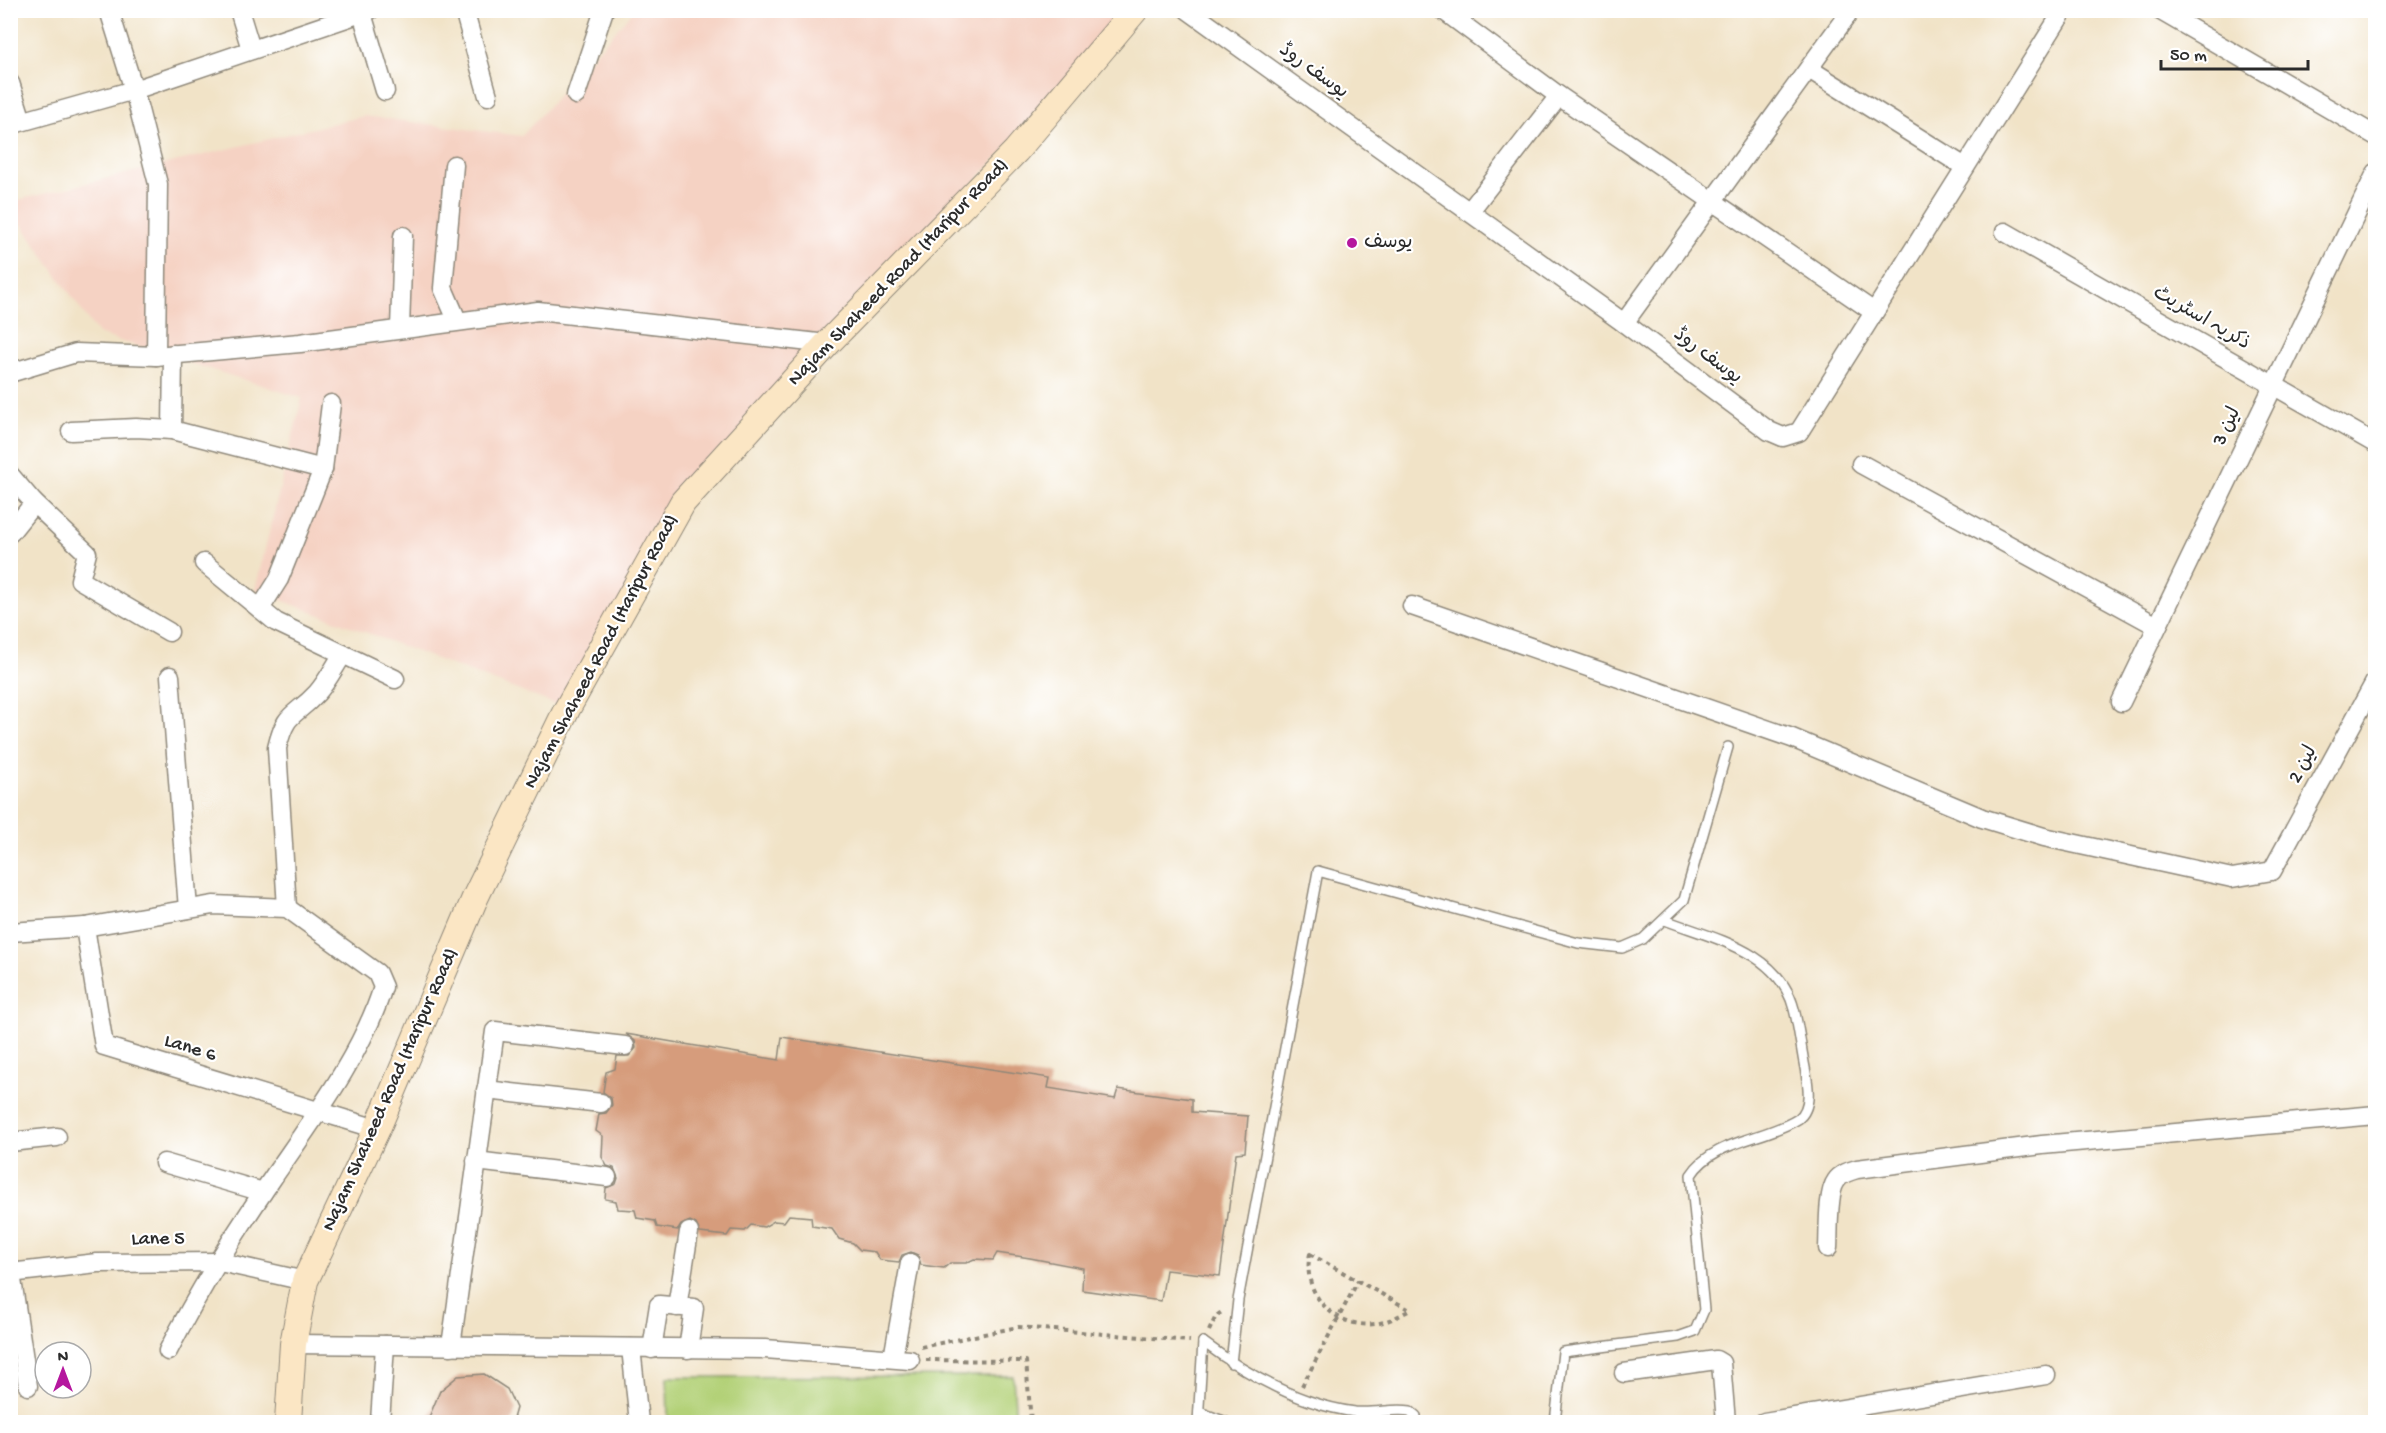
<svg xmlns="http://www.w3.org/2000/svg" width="2386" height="1433" viewBox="0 0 2386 1433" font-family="'Gochi Hand','Playpen Sans Arabic',sans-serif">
	<rect width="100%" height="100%" fill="#fff"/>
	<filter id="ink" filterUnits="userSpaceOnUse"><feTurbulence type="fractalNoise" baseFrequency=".0167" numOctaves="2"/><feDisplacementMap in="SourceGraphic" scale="12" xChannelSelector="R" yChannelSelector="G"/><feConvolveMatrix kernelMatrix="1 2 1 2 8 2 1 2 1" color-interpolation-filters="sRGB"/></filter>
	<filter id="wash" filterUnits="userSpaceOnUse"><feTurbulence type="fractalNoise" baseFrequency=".008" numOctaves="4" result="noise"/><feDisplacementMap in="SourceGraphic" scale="24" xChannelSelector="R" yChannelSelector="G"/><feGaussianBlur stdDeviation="1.35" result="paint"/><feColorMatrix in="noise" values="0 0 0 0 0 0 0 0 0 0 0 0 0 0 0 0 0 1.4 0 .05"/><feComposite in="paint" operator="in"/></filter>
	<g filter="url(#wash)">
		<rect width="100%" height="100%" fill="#f1e3c7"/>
		<polygon fill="#f5d2c3" points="633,11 1133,11 680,500 567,709 255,590 302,398 98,334 11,209 10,202 364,116 522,136"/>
		<polygon fill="#b3d178" stroke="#6f7e52" stroke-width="1.5" points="1013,1376 1016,1422 668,1422 667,1377"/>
		<g id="blocks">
			<g fill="#d69c7c">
				<polygon points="626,1034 779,1060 782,1037 1050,1078 1048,1088 1115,1099 1118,1089 1192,1099 1192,1112 1248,1116 1245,1152 1236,1153 1220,1276 1166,1270 1161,1301 1082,1290 1083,1268 1030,1258 997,1253 993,1260 974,1259 966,1263 950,1263 944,1268 921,1265 918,1255 911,1252 902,1255 899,1262 880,1260 875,1252 860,1250 853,1243 839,1239 832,1229 812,1226 811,1217 789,1215 784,1222 774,1221 764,1227 751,1225 745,1231 731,1230 727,1236 700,1233 696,1224 690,1221 681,1225 678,1230 657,1227 655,1221 637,1218 635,1210 618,1209 616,1201 605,1199 606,1188 616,1184 618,1178 614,1168 607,1166 602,1157 603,1136 596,1131 599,1114 606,1113 612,1105 611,1098 603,1092 606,1072 615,1069 617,1056 629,1056 636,1048 635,1041"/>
				<polygon points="484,1374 507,1389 516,1408 512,1422 427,1422 440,1391 458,1376"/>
			</g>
		</g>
	</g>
	<g filter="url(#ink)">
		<use href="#blocks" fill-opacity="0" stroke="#8e8779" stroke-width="1.5"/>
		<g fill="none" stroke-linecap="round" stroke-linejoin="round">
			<defs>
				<g id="lane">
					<path d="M1203 1342C1246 1374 1301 1405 1355 1412 1374 1414 1394 1408 1410 1411L1416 1416V1422"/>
					<polyline points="1231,1363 1238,1300 1318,871 1578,943 1622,948 1643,939 1684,900 1728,747"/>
					<polyline points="1199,1412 1226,1422"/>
					<polyline points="1198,1422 1203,1342"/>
					<path d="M1555 1422 1563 1352 1678 1337 1695 1331 1704 1310 1691 1175C1713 1140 1765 1140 1798 1119 1813 1108 1808 1083 1805 1068 1801 1048 1799 1028 1794 1009 1779 951 1714 939 1665 920"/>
				</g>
				<g id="street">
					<polyline points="109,10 134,90 158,184 156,356"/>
					<polyline points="239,10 251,49"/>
					<polyline points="361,10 385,91"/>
					<polyline points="464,10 488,96"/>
					<polyline points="1188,10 1624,323 1769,431 1783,437 1799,432 2064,10"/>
					<polyline points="1443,10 1559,96 1874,312"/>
					<polyline points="2159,10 2376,136"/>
					<polyline points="1809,69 1965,167"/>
					<polyline points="10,83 22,121"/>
					<polyline points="576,95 604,10"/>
					<polyline points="10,125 134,90 370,10"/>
					<polyline points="454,165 443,288 457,320"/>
					<polyline points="1469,212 1559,96"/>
					<polyline points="2005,232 2376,444"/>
					<polyline points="1624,323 1851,10"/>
					<polyline points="400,329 403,236"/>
					<polyline points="10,373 76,353 156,356 300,343 538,311 827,344"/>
					<polyline points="172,430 173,354"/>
					<polyline points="71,431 136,428 172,430 323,469"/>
					<polyline points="1861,464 2157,626"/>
					<polyline points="10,475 34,503 87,553 80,580 169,632"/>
					<polyline points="10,533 34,503"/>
					<polyline points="204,563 276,622 395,679"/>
					<polyline points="1412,606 1792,738 1982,818 2044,837 2232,878 2272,871 2376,680"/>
					<polyline points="260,609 279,579 323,469 331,404"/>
					<polyline points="170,676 188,909"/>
					<polyline points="2121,702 2376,173"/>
					<path d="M287 908 277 748C286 710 294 718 317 693 327 682 335 666 343 654"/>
					<polyline points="85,927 104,1046 377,1129"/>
					<path d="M10 932 85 927 213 905 287 908 377 973 383 987C363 1053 311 1122 272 1179 234 1234 198 1292 168 1351"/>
					<polyline points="486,1090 601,1103"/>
					<polyline points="10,1142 57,1137"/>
					<polyline points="476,1161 607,1177"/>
					<polyline points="164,1163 263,1192"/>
					<path d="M1828 1248C1829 1233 1827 1193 1836 1181 1840 1174 1850 1171 1857 1169L2042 1145 2376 1115"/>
					<polyline points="10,1273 97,1263 220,1262 305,1281"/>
					<polyline points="11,1273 28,1386"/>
					<polyline points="677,1307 689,1232"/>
					<polyline points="293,1344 765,1349 910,1360"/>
					<polyline points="451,1346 495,1031 625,1046"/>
					<polyline points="631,1348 639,1422"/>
					<polyline points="652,1349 659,1305 694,1308 688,1349"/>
					<polyline points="893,1358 910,1263"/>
					<polyline points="1624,1373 1716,1360 1721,1363 1726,1422"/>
					<polyline points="380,1422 385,1345"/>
					<polyline points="1764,1422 2046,1375"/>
				</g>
				<polyline id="secondary" points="288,1422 293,1344 305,1281 377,1129 475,898 567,709 683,502 827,344 1016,151 1135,10"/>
			</defs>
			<use href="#lane" stroke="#8e8779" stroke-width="12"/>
			<use href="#street" stroke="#8e8779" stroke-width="21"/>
			<use href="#secondary" stroke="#8e8779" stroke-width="28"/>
			<g stroke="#8e8779" stroke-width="4" stroke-dasharray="4.5 4.5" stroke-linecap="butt">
				<path d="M1310 1254 1410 1310C1399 1316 1388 1322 1375 1324 1334 1329 1301 1293 1310 1254Z"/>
				<polyline points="1209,1331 1216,1316 1223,1311"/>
				<polyline points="921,1347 1018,1327 1190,1341"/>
				<polyline points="926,1360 1026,1361 1031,1422"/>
				<polyline points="1302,1386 1358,1281"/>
			</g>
			<use href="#lane" stroke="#fff" stroke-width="9"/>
			<use href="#street" stroke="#fff" stroke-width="18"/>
			<use href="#secondary" stroke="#fbe6c4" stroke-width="26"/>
		</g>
	</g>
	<circle fill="#b5179e" stroke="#fff" stroke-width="2" cx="1352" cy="243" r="6"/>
	<g text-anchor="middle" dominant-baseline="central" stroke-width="4.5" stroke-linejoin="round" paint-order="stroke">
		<g font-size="20" fill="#2b2b2b" stroke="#fff">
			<text transform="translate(1313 72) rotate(36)">یوسف روڈ</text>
			<text transform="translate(899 273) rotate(-46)">Najam Shaheed Road (Haripur Road)</text>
			<text transform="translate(2201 319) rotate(30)">ذکریہ اسٹریٹ</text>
			<text transform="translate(1707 357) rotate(37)">یوسف روڈ</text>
			<text transform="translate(2228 427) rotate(-64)">لین 3</text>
			<text transform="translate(602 652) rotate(-62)">Najam Shaheed Road (Haripur Road)</text>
			<text transform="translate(2304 765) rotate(-62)">لین 2</text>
			<text transform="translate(190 1049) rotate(17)">Lane 6</text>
			<text transform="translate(391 1090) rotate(-66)">Najam Shaheed Road (Haripur Road)</text>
			<text transform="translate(158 1240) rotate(-1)">Lane 5</text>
		</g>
		<g font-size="20" fill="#2b2b2b" stroke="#fff" text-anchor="start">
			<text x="1364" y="243">یوسف</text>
		</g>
	</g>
	<rect width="2386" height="1433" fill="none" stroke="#fff" stroke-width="36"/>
	<g transform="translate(63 1370)"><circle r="28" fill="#ffffff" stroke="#aaaaaa" stroke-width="1.5"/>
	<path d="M0-4.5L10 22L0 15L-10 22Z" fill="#b5179e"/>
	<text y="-9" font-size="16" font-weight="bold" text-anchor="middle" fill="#2b2b2b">N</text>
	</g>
	<path d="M2161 60v9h147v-9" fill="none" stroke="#2b2b2b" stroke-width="3"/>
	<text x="2170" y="60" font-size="18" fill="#2b2b2b" stroke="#ffffff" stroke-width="4.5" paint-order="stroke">50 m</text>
</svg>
